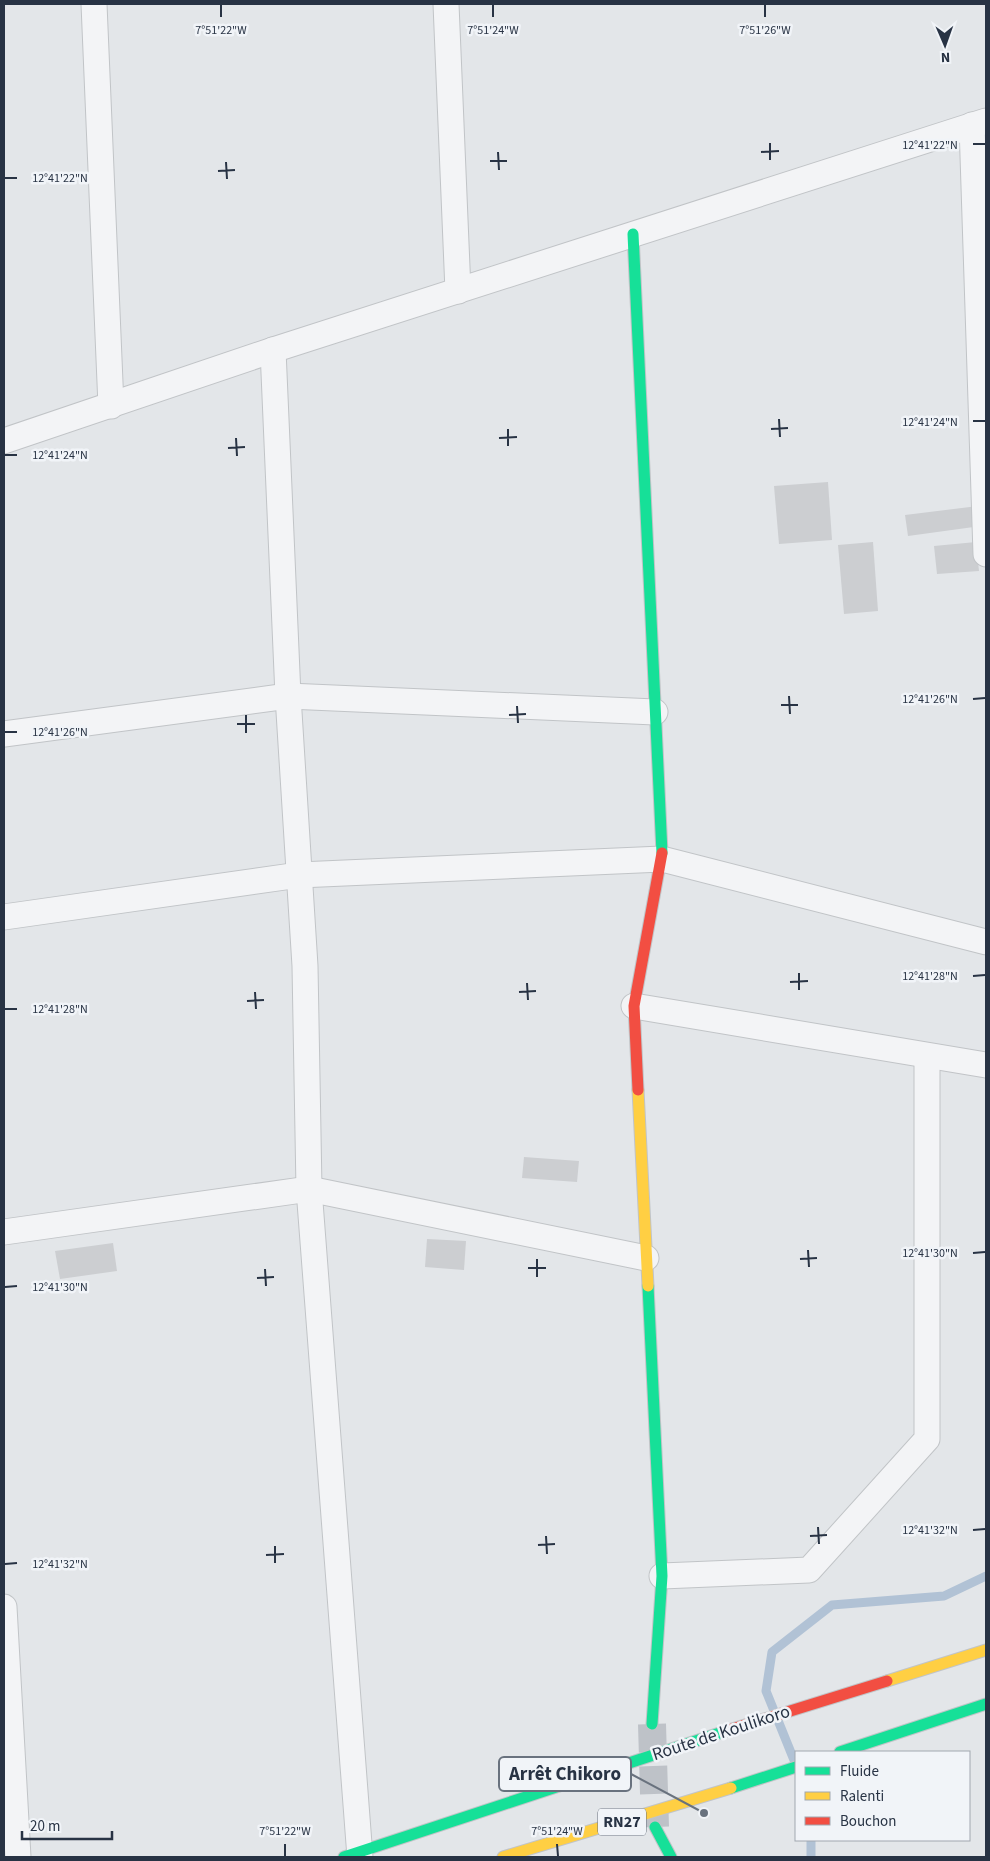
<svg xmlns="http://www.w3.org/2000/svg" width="990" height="1861" viewBox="0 0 990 1861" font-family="'Source Sans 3',sans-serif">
	<rect width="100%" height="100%" fill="#e3e6e9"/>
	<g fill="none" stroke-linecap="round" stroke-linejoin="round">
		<g stroke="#b1c2d5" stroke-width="9">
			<polyline points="796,1765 766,1691 772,1652 832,1605 944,1596 986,1576"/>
			<polyline points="811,1857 811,1840"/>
		</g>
	</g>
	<g fill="#ccced1">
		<polygon points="828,482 832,540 779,544 774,486"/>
		<polygon points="978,506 981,526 908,536 905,515"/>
		<polygon points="873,542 878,611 844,614 838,545"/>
		<polygon points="976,542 979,571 937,574 934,546"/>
		<polygon points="524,1157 579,1161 577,1182 522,1178"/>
		<polygon points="427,1239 466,1241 464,1270 425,1267"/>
		<polygon points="113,1243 117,1271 60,1279 55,1251"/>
	</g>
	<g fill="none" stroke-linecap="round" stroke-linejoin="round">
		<polyline stroke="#bec2c8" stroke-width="28" stroke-dasharray="28 14" stroke-linecap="butt" points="652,1724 655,1827"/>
		<defs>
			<g id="street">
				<polyline points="94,4 111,406"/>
				<polyline points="446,4 458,291"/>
				<polyline points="972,125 986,554"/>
				<polyline points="273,350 288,696 305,966 309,1189 360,1857"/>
				<polyline points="4,441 273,350 986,121"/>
				<polyline points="4,734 288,696 655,712"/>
				<polyline points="4,917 299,875 662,859 986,942"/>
				<polyline points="634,1006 986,1065"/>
				<polyline points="4,1232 309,1189 646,1258"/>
				<polyline points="662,1576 809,1570 927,1439 927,1056"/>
				<polyline points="4,1607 18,1857"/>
			</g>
			<g id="fast">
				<polyline points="633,234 662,853"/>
				<polyline points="648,1286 662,1576 652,1724"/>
				<polyline points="840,1752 986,1704"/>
				<polyline points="731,1788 796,1767"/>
				<polyline points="655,1827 671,1857"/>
				<polyline points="344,1857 729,1730"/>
			</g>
			<g id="slow">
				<polyline points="638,1090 648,1286"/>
				<polyline points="887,1681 986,1650"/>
				<polyline points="503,1857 731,1788"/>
			</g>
			<g id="jam">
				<polyline points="638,1090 634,1006 662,853"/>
				<polyline points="729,1730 887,1681"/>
			</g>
		</defs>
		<use href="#street" stroke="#c1c4c7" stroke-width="27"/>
		<use href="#fast" stroke="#c1c4c7" stroke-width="13"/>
		<use href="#slow" stroke="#c1c4c7" stroke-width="13"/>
		<use href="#jam" stroke="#c1c4c7" stroke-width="13"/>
		<use href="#street" stroke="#f3f4f6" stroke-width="25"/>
		<use href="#fast" stroke="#16e098" stroke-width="11"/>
		<use href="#slow" stroke="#ffcf43" stroke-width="11"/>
		<use href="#jam" stroke="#f24e42" stroke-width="11"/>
	</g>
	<path fill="none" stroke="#283344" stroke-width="2" d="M221 5V17M493 5V17M765 5V17M770 143V160M973 144H985M498 152 499 170M761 152 779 151M490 161H507M226 162 227 179M218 171 235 170M5 178H17M779 419 780 437M973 421H985M508 429V446M771 429 788 428M236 438 237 456M499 438 517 437M228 448 245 447M5 455H17M789 696 790 714M973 699 985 698M781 705H798M517 706 518 723M246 715V733M509 715 526 714M237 724H255M5 732H17M799 973V990M973 976 985 975M790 982 808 981M527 983 528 1000M255 992 256 1009M519 992 536 991M247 1001 264 1000M5 1009H17M808 1250 809 1267M973 1253 985 1252M537 1259V1277M800 1259 817 1258M528 1268H546M265 1269 266 1286M257 1278 274 1277M5 1287 17 1286M818 1527 819 1544M973 1530 985 1529M546 1536 547 1554M810 1536 827 1535M538 1545 555 1544M275 1546V1563M266 1555 284 1554M5 1564 17 1563M285 1844V1856M557 1844 558 1856"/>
	<g text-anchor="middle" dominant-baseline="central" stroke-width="5" stroke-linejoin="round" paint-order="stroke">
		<rect fill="#f1f4f8" stroke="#646d7a" stroke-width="1" x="598" y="1808.5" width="48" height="27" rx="4"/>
		<g font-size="16" font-weight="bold" fill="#283344">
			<text x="622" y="1822">RN27</text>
		</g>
		<g font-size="18" fill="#283344" stroke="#f1f4f8">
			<text transform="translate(721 1733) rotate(-18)">Route de Koulikoro</text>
		</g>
	</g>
	<g font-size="12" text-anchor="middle" fill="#283344" stroke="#f1f4f8" stroke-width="5" stroke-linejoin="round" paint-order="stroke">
		<text x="221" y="34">7°51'22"W</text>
		<text x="493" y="34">7°51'24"W</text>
		<text x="765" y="34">7°51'26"W</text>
		<text x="930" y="149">12°41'22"N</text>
		<text x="60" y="182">12°41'22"N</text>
		<text x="930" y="426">12°41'24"N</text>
		<text x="60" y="459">12°41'24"N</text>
		<text x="930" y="703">12°41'26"N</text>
		<text x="60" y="736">12°41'26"N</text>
		<text x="930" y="980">12°41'28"N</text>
		<text x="60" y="1013">12°41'28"N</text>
		<text x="930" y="1257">12°41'30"N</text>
		<text x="60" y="1291">12°41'30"N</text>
		<text x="930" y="1534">12°41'32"N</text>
		<text x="60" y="1568">12°41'32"N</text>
		<text x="285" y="1835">7°51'22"W</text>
		<text x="557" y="1835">7°51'24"W</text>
	</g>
	<path fill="none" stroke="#69727e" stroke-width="2" d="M704 1813L631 1774"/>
	<circle fill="#69727e" stroke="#f1f4f8" stroke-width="2" cx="704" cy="1813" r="5"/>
	<rect fill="#f1f4f8" stroke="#69727e" stroke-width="2" x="499" y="1757" width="132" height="34" rx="5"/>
	<g font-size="19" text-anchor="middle" font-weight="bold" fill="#283344">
		<text x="565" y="1780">Arrêt Chikoro</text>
	</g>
	<rect width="990" height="1861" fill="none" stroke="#283344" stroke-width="10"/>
	<rect x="795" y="1751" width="175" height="90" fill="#f1f4f8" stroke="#a1a7b0"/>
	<rect x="805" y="1767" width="25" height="8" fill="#16e098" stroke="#a1a7b0"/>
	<text x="840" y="1776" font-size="15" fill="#283344">Fluide</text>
	<rect x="805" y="1792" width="25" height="8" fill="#ffcf43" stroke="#a1a7b0"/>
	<text x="840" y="1801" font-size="15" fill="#283344">Ralenti</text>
	<rect x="805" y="1817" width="25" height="8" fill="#f24e42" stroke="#a1a7b0"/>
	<text x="840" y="1826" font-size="15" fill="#283344">Bouchon</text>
	<g transform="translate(945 45) rotate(178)" stroke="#f1f4f8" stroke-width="4" paint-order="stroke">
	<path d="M0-4L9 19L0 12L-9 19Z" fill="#283344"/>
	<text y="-8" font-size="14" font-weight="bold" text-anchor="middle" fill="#283344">N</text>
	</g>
	<path d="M22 1831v8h90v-8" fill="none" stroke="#283344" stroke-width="2.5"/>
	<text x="30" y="1831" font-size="15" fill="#283344" stroke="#f1f4f8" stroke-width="4" paint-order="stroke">20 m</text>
</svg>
